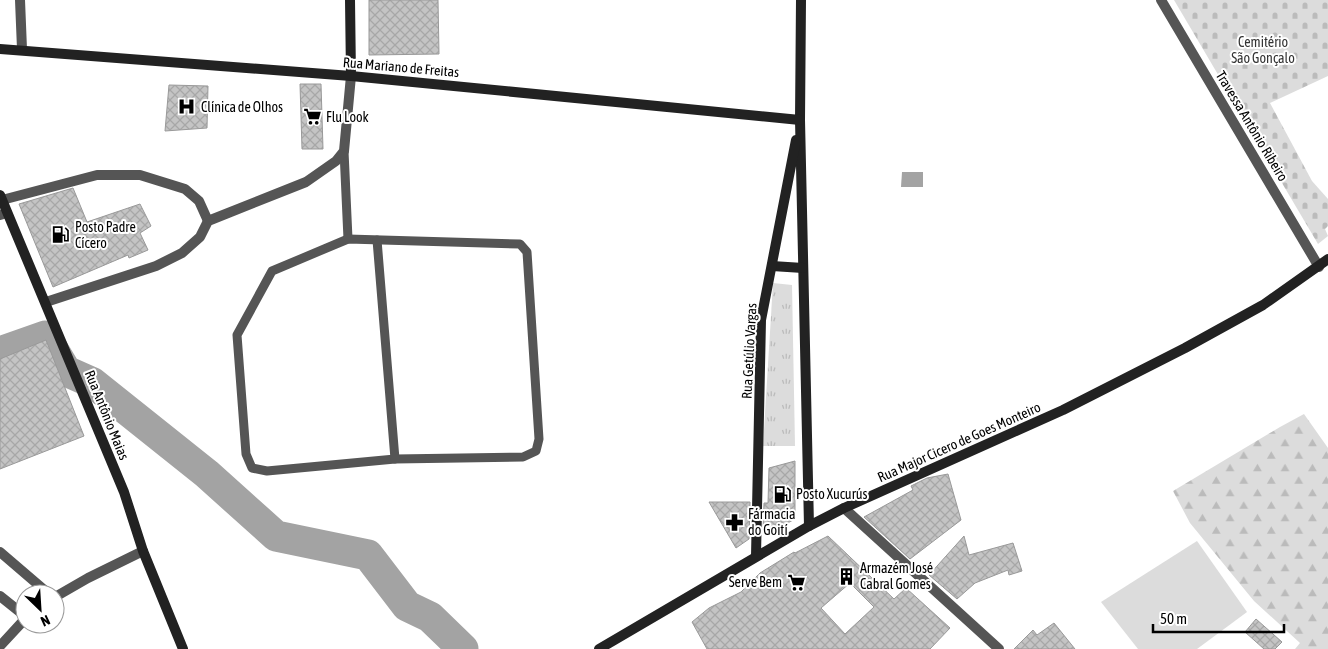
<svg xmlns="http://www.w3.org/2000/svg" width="1328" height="649" viewBox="0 0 1328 649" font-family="'Asap Condensed',sans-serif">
	<defs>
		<pattern id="forest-firs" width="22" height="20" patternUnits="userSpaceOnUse" patternTransform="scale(1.25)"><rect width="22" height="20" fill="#dcdcdc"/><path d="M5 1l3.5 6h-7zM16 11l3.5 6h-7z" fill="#bbb"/></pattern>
		<pattern id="cemetery-stones" width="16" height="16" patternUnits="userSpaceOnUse" patternTransform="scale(1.25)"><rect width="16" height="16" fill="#dcdcdc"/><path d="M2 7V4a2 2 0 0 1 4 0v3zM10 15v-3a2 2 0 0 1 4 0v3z" fill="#bbb"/></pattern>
		<pattern id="park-tufts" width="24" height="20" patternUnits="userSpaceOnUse" patternTransform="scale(1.25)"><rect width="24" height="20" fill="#dcdcdc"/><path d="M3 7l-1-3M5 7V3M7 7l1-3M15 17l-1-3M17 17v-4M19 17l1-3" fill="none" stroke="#bbb"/></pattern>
		<pattern id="building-cross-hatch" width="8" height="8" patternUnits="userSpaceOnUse" patternTransform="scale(1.25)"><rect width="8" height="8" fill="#c4c4c4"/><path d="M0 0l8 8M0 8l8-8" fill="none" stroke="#a7a7a7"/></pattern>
	</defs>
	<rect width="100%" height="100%" fill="#fff"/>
	<polygon fill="url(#forest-firs)" points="1304,414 1328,448 1328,649 1295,649 1300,643 1254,601 1190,523 1173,491 1280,427"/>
	<polygon fill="url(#cemetery-stones)" points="1174,0 1328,0 1328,76 1270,103 1312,181 1328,199 1328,226 1325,229 1328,236 1318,244"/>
	<polygon fill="url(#park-tufts)" points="773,283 792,285 795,446 763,446"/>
	<polygon fill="#dcdcdc" points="1197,541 1247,612 1197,649 1138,649 1101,602"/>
	<polygon fill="#a3a3a3" points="902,172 923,172 923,187 901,187"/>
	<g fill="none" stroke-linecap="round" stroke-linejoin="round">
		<polyline stroke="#a3a3a3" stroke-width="31" points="0,352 45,336 66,371 93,383 207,474 276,536 368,555 407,606 430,617 463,649"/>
	</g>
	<g fill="url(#building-cross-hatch)" stroke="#999" fill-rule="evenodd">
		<polygon points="369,0 438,0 439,54 369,55"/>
		<polygon points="300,84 321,84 323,149 302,149"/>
		<polygon points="169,85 208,86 207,128 165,131"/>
		<polygon points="73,188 87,222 140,204 151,226 140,233 148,250 129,258 128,255 53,287 19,204"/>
		<polygon points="46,340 84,436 0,469 0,359"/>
		<polygon points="795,461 795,519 767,534 767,527 763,530 764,503 768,503 769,468"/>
		<polygon points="948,474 961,520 910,559 864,517 913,490 911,486 927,478"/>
		<polygon points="709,502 750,502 749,539 736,548"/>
		<path d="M828 536 894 599 906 588 950 628 930 649H707L692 622 709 608 741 592 760 573 794 552 795 553ZM850 583 874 607 845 634 821 608Z"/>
		<polygon points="964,536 969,555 1013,543 1022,571 1009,575 1008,570 975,583 957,599 929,575"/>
		<polygon points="1256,619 1282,642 1275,649 1264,649 1245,632"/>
		<polygon points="1054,623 1075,649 1014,649 1033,630 1037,635"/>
	</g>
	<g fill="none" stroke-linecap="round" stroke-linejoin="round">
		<g stroke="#555" stroke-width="9">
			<polyline points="344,151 348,239"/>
			<polygon points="348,239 520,244 527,252 539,439 536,451 523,457 395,459 267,471 252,468 246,454 237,335 272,271"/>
			<polyline points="377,240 395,459"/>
		</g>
		<g stroke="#555" stroke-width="10">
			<polyline points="20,0 22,49"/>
			<polyline points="1161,0 1319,267"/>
			<polyline points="2,200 97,175 140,175 185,189 199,201 208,221"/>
			<polyline points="0,215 7,213"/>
			<polyline points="46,302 156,266 182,253 200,237 208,221 306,182 336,161 344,151 351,76"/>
			<polyline points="844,508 999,649"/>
			<polyline points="0,552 49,594"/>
			<polyline points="0,596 25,616"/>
			<polyline points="55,597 88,578 143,551"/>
			<polyline points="0,646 25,619"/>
		</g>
		<g stroke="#222" stroke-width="10">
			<polyline points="350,0 351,76"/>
			<polyline points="801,0 800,120 809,526"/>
			<polyline points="0,49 351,76 800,120"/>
			<polyline points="0,195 124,492 143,551 183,649"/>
			<polyline points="772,266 803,268"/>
			<polyline points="756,556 761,320 796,140"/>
			<polyline points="599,649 809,526 844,508 1063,410 1185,348 1263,305 1328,259"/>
		</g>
	</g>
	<defs>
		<symbol id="hospital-bare" viewBox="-9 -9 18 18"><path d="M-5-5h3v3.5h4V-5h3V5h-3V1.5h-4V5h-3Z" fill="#000" stroke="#fff" stroke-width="2.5" paint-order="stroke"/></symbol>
		<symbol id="supermarket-bare" viewBox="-9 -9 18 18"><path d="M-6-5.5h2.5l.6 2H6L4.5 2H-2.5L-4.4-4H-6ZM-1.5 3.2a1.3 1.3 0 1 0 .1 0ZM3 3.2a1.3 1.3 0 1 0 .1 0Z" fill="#000" stroke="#fff" stroke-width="2.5" paint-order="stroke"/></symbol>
		<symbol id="fuel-bare" viewBox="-9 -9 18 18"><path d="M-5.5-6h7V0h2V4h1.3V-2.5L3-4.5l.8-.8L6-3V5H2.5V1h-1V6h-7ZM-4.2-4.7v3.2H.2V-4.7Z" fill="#000" stroke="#fff" stroke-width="2.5" paint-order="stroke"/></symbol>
		<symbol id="pharmacy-bare" viewBox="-9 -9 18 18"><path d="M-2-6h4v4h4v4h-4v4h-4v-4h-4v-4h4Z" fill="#000" stroke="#fff" stroke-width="2.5" paint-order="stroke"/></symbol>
		<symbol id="building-bare" viewBox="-9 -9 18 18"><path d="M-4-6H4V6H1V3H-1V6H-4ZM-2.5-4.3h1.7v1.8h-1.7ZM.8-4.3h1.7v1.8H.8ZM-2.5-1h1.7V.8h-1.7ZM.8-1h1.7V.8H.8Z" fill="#000" stroke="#fff" stroke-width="2.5" paint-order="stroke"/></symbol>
	</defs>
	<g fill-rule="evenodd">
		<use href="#hospital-bare" x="174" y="94" width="25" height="25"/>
		<use href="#supermarket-bare" x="300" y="104" width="25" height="25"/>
		<use href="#fuel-bare" x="48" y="222" width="25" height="25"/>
		<use href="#fuel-bare" x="770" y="482" width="25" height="25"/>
		<use href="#pharmacy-bare" x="722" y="510" width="25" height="25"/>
		<use href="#building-bare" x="834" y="564" width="25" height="25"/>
		<use href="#supermarket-bare" x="784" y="570" width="25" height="25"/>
	</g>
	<g text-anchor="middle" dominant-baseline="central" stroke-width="4" stroke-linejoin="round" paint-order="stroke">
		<g font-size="14" fill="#333" stroke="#fff">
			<text x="1263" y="42">Cemitério<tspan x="1263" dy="16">São Gonçalo</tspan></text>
		</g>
		<g font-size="14" fill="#000" stroke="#fff">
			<text transform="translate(401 67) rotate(5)">Rua Mariano de Freitas</text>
			<text transform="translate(1252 126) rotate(59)">Travessa Antônio Ribeiro</text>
			<text transform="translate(749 351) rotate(-87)">Rua Getúlio Vargas</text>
			<text transform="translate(107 415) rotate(68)">Rua Antônio Maias</text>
			<text transform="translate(959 442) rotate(-24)">Rua Major Cicero de Goes Monteiro</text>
		</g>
		<g font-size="14" fill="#000" stroke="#fff" text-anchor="start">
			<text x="201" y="107">Clínica de Olhos</text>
			<text x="326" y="117">Flu Look</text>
			<text x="75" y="227">Posto Padre<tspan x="75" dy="16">Cícero</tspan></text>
			<text x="796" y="494">Posto Xucurús</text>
			<text x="748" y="514">Fármacia<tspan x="748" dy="16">do Goití</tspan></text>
			<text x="860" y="568">Armazém José<tspan x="860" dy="16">Cabral Gomes</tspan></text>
			<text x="782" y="582" text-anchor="end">Serve Bem</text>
		</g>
	</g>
	<g transform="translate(40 609) rotate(155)"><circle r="24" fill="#ffffff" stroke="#999999"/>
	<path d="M0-4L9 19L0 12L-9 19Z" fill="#000000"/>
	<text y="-8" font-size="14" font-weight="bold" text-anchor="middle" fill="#000000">N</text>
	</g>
	<path d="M1153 624v8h131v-8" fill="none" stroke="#000000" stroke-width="2.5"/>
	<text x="1160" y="624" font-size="15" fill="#000000" stroke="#ffffff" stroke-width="4" paint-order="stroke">50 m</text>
</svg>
